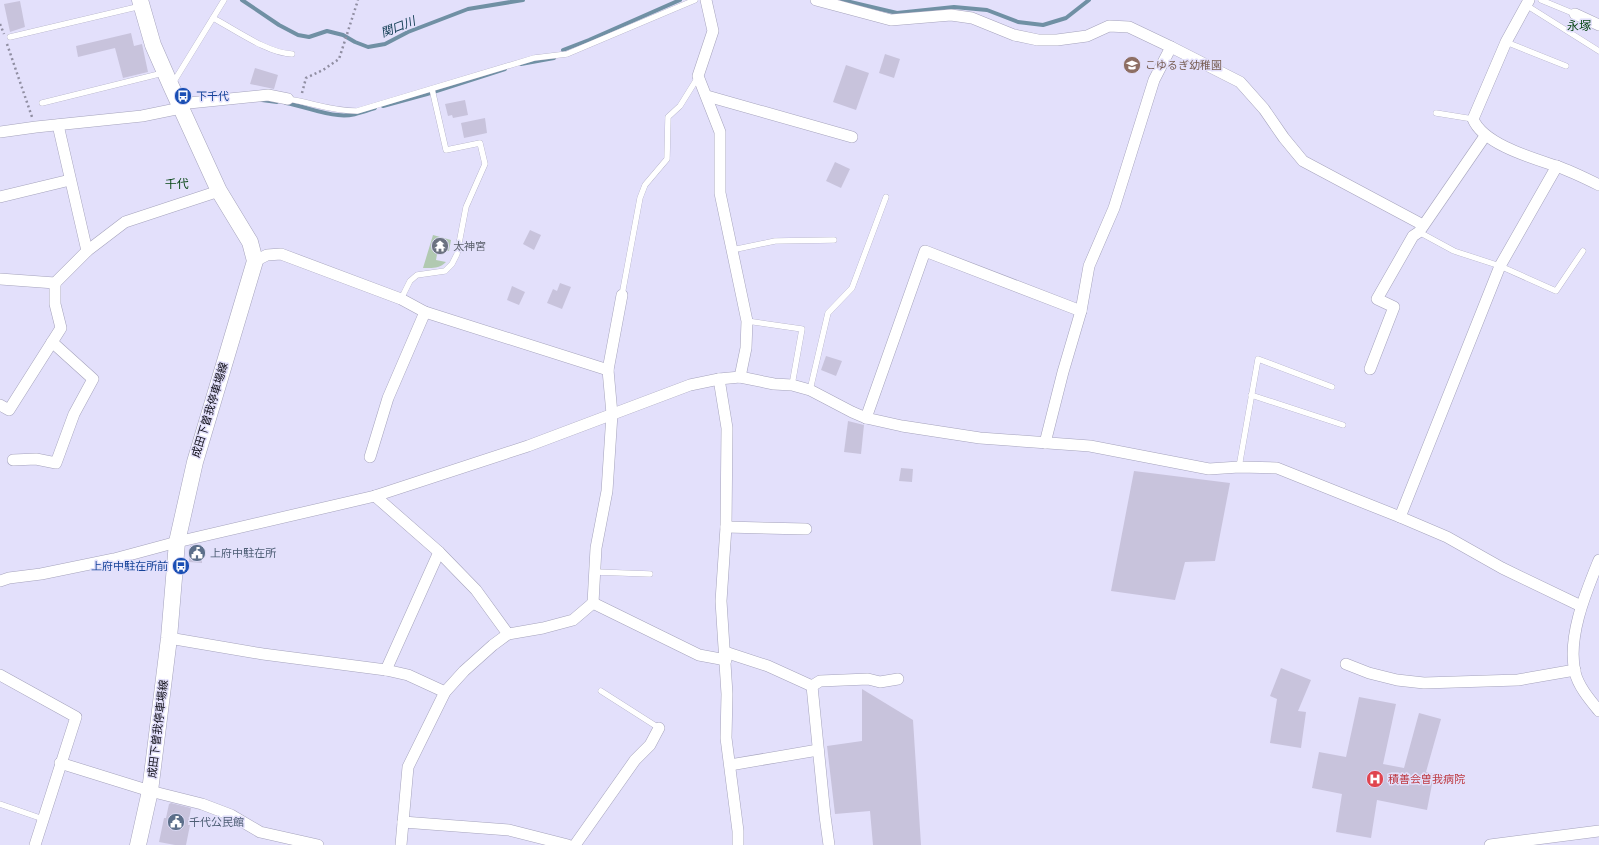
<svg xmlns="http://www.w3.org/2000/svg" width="1599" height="845" viewBox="0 0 1599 845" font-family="'Fira Sans Condensed','Noto Sans JP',sans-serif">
	<rect width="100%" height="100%" fill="#e3e0fb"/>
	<path fill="#b1c9b1" d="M433 235 451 240 449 251 438 249 436 260 446 262C439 269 433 268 423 268Z"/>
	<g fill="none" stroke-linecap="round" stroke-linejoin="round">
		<g stroke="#7090a4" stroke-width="4">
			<polyline points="242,0 279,25 298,35 309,37 327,31 343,35 355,42 368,47 385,44 408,32 468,9 523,0"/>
			<polyline points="842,0 897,13 954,7 987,10 1018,22 1043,25 1066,18 1089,0"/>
			<polyline points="563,50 589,40 680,0"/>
			<polyline points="521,64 554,58"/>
			<polyline points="262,100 277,102"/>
			<path d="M286 103C303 106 321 114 338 115 351 117 363 112 375 108"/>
			<polyline points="383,106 427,94 505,69"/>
		</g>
	</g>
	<g fill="#c8c3dc">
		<polygon points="20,1 25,27 10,32 4,4"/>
		<polygon points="131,33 134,46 142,44 148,72 123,78 115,48 78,57 76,46"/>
		<polygon points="885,54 900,59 894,78 879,73"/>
		<polygon points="846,65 869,73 856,110 833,102"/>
		<polygon points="255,68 278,75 274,89 250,84"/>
		<polygon points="465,100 468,115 453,118 452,115 448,116 445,104"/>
		<polygon points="485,118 487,133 464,138 461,123"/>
		<polygon points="835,162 850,169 841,188 826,181"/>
		<polygon points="530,230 541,235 534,250 523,244"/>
		<polygon points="560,283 571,287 562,309 547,303 553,289 557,291"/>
		<polygon points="512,286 525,292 519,305 507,300"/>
		<polygon points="826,356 842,361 836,376 821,370"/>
		<polygon points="848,421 864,425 861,454 844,452"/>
		<polygon points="901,468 913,469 912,482 899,481"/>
		<polygon points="1134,471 1230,483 1215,561 1185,562 1175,600 1111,591"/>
		<polygon points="198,544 201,545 202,563 189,562 190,546"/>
		<polygon points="1281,668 1311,680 1298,711 1306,712 1301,748 1270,743 1277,699 1270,696"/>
		<polygon points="862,689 913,720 921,845 873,845 870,811 835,814 827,746 862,741"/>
		<polygon points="1359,697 1396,704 1383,764 1404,768 1419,713 1441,719 1426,772 1434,774 1427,810 1377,800 1371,838 1336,832 1342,794 1312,788 1319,752 1346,757"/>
		<polygon points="171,803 191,808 188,825 190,825 186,845 175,845 159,842 164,818 166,818 169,804"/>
	</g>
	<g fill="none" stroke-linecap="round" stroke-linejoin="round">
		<defs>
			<g id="service">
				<polyline points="1541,0 1575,14"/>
				<polyline points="1526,5 1599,51"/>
				<path d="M213 18C234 29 269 54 292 54"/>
				<polyline points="10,37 141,6"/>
				<polyline points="1506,42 1566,66"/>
				<polyline points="173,83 224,0"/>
				<path d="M288 99C313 103 331 111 357 111L534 58 567 54 695 0"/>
				<polyline points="42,103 163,73"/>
				<polyline points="1436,113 1473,119"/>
				<polyline points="1419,232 1454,251 1500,266 1556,291 1583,251"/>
				<polyline points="732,250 775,241 834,240"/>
				<polyline points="622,295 640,198 645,185 667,159 668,117 680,106 698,77"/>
				<polyline points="401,299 410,281 417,275 445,271 452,264 457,254 466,207 485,164 480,143 446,150 432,89"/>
				<polyline points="747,321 802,329 792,385"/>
				<polyline points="810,390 828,313 852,288 886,197"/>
				<polyline points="1251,395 1343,425"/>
				<polyline points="1239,467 1258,359 1332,387"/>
				<polyline points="595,572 650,574"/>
				<polyline points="601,691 659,728"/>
				<polyline points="0,804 43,819"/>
			</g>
			<g id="minor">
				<polyline points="706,0 713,31 698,76 720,132 720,193 747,321 746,348 740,377"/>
				<polyline points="816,0 891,20 951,15 972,18 1014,35 1038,40 1057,40 1087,36 1109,26 1129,27 1171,47 1154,80 1114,208 1089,266 1081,311 1063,372 1045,443"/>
				<path d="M1529 0 1506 42 1473 119C1483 144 1532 158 1556 166 1571 171 1585 178 1599 185"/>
				<polyline points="1575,14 1599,25"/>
				<polyline points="1171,47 1240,82 1264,109 1284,138 1303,161 1423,225"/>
				<polyline points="707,96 852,137"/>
				<polyline points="179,104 268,95 288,99"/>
				<polyline points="58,125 87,251"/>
				<polyline points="0,132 36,127 142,116 181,108"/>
				<polyline points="0,197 70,180"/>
				<polyline points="255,261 267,255 281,254 401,299 425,312 608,370"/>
				<polyline points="0,279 55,283 87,251 125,222 219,191"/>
				<polyline points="1370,369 1394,307 1377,299 1413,236 1419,232 1485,136"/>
				<polyline points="719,379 727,428 726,527 721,601 727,694 726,738 738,831 738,845"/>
				<polyline points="0,405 9,410 61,328 55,304 55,283"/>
				<polyline points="866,418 925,251 1081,311"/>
				<polyline points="370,457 388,398 425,312"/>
				<polyline points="13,460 36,459 56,463 74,414 93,379 52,342"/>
				<polyline points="375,496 439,552 476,590 508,634"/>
				<polyline points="1400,517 1500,266 1557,166"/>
				<polyline points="726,527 806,529"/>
				<path d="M1599 560C1586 592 1567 637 1575 672 1578 686 1590 700 1599 711"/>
				<polyline points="0,581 9,578 41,574 114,559 177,542 375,496 528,446 690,385 719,379 740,377 774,384 792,385 810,390 852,412 866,418 902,426 980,438 1090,446 1209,469 1239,467 1277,468 1400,517 1447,537 1502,568 1581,606"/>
				<polyline points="593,603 596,548 607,491 612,414 608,370 622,295"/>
				<polyline points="169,638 263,654 386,670 408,675 445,692"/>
				<polyline points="725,652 768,666 812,686"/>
				<polyline points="1346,664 1369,673 1397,680 1424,683 1518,680 1575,670"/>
				<polyline points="386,670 439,552"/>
				<polyline points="0,675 76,717 35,845"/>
				<polyline points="60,763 150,791 202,804 231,815 260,832 318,845"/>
				<polyline points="730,765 818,750"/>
				<polyline points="403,822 509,830 568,845"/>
				<polyline points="401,845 408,767 445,692 464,671 493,645 508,634 543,628 573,620 593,603 699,655 726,660"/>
				<polyline points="575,845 635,760 650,745 659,728"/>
				<polyline points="829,845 825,816 812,686 820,681 868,679 880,682 898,679"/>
				<polyline points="1490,845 1599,831"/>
			</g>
			<polyline id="secondary" points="138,845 150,791 169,638 177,542 195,462 255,261 250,242 219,191 171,86 153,45 140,0"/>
		</defs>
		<use href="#service" stroke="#a5a3bc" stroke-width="6"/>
		<use href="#minor" stroke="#a5a3bc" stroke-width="12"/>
		<use href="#secondary" stroke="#a5a3bc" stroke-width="17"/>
		<g stroke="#908ea2" stroke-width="2.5" stroke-dasharray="2 3" stroke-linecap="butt">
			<polyline points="0,24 4,34"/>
			<polyline points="7,44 32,117"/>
			<polyline points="302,93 306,78 323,70 339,59 358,0"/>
		</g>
		<use href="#service" stroke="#fff" stroke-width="5.5"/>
		<use href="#minor" stroke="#fff" stroke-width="11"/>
		<use href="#secondary" stroke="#fff" stroke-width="16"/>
	</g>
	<defs>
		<symbol id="school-disc" viewBox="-11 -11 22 22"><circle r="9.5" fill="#8d6e63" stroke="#e3e0fb"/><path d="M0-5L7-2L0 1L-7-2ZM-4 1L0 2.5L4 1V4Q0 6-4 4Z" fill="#fff"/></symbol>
		<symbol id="bus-disc" viewBox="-11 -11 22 22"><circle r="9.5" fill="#1a4fb4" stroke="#e3e0fb"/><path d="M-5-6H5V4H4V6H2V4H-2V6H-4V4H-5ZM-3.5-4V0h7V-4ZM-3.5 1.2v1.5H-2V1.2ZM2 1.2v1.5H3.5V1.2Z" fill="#fff"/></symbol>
		<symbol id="temple-disc" viewBox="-11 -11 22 22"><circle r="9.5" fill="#6b7280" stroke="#e3e0fb"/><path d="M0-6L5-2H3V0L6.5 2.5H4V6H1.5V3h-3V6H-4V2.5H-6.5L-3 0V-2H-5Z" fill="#fff"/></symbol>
		<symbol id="civic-disc" viewBox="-11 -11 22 22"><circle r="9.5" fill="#5c6f8a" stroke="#e3e0fb"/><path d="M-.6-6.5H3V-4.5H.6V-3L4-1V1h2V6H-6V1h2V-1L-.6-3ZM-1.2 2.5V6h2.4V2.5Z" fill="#fff"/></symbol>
		<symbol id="hospital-disc" viewBox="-11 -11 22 22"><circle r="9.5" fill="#e0444e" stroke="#e3e0fb"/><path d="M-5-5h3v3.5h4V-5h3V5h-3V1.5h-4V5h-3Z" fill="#fff"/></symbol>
	</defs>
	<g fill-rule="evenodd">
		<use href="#school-disc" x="1122" y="55" width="20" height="20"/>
		<use href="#bus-disc" x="173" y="86" width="20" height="20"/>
		<use href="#temple-disc" x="430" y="236" width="20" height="20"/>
		<use href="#civic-disc" x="187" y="543" width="20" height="20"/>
		<use href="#bus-disc" x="171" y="556" width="20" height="20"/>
		<use href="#hospital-disc" x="1365" y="769" width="20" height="20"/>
		<use href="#civic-disc" x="166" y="812" width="20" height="20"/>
	</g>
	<g text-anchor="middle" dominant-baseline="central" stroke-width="3" stroke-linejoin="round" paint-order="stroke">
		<g font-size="11" fill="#785e54" stroke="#e3e0fb" text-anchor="start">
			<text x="1145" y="65">こゆるぎ幼稚園</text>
		</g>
		<g font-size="11" fill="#164399" stroke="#e3e0fb" text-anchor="start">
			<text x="196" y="96">下千代</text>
			<text x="168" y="566" text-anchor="end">上府中駐在所前</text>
		</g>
		<g font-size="11" fill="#5b616d" stroke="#e3e0fb" text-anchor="start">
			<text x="453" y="246">太神宮</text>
		</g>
		<g font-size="11" fill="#0d0c15" stroke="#e3e0fb">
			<text transform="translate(210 410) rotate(-73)">成田下曽我停車場線</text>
			<text transform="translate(158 729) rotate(-83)">成田下曽我停車場線</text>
		</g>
		<g font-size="11" fill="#4e5e75" stroke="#e3e0fb" text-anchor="start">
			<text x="210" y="553">上府中駐在所</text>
			<text x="189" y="822">千代公民館</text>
		</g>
		<g font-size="11" fill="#be3a42" stroke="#e3e0fb" text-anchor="start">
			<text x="1388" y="779">積善会曽我病院</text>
		</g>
		<g font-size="12" fill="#064513" stroke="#e3e0fb">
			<text x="1579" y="26">永塚</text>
			<text x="177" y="184">千代</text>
		</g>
		<g font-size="12" font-style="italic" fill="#0e3a51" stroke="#e3e0fb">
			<text transform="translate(398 27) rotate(-21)">関口川</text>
		</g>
	</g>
</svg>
